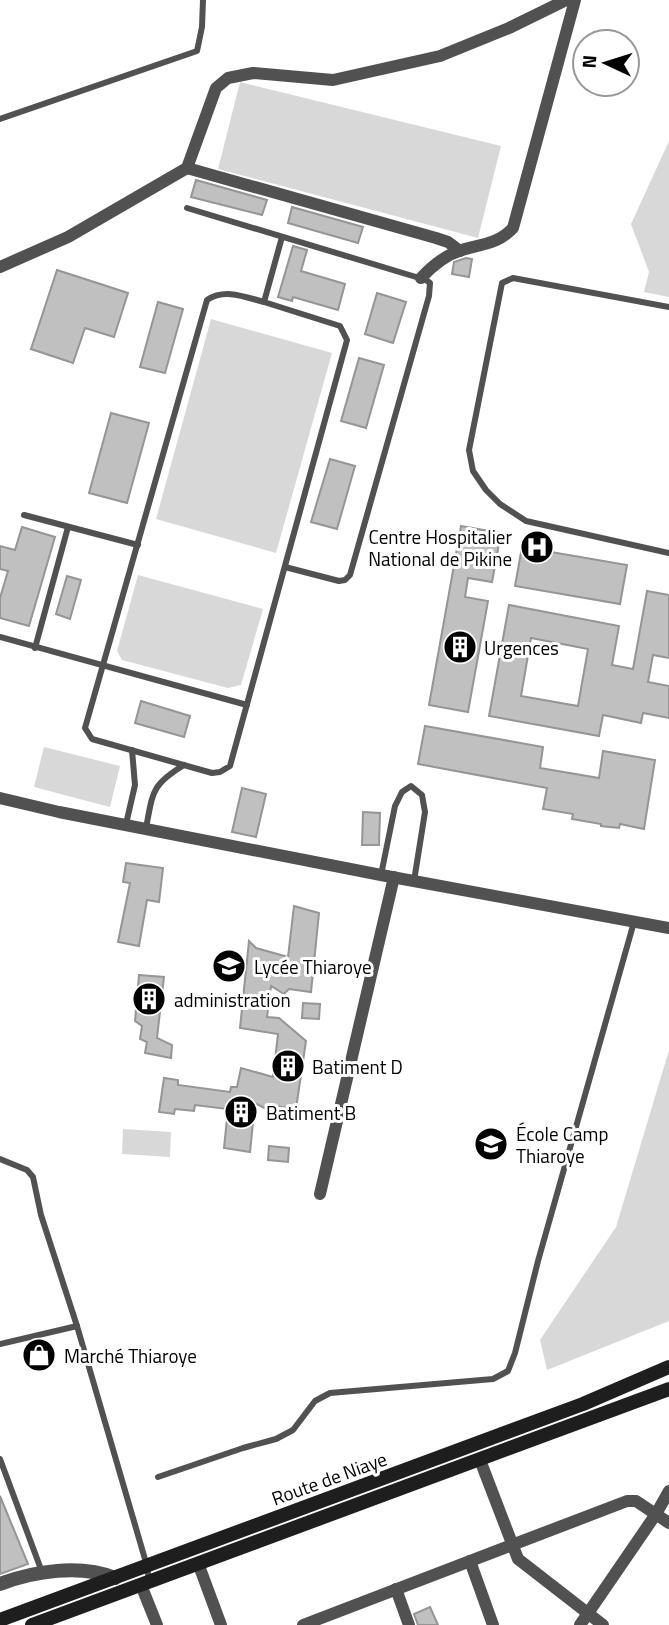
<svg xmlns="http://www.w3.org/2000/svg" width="669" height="1625" viewBox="0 0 669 1625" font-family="'Titillium Web',sans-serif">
	<rect width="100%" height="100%" fill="#fff"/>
	<g fill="#d8d8d8">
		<polygon points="240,82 501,146 478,238 218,169"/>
		<polygon points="669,141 669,297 644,292 649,272 631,224"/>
		<polygon points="211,319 332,353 276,553 156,519"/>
		<polygon points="138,575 263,609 241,685 228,688 122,660 117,651"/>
		<polygon points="44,747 120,766 110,807 34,787"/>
		<polygon points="669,1050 669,1321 547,1370 540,1340 616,1227"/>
		<polygon points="123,1129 171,1132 170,1157 122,1154"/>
	</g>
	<g fill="#c0c0c0" stroke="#959595" stroke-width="2" fill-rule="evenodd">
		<polygon points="196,180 267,200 262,215 191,197"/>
		<polygon points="292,207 363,227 358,243 288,223"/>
		<polygon points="293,246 307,250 301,271 345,284 338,310 293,297 292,301 278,297"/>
		<polygon points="466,258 472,259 469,277 452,274 454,262"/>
		<polygon points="57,270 128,293 114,337 85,328 73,363 31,349"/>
		<polygon points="377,293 406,302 393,343 365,334"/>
		<polygon points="158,302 183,309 165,373 140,367"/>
		<polygon points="359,358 384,365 366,428 341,421"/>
		<polygon points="111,413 149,423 127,503 89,493"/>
		<polygon points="330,459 355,466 337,529 311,522"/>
		<polygon points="461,526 501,533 492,582 468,578 465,597 488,601 468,712 429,705"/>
		<polygon points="22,527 55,537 29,626 0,618 0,598 8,571 0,569 0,546 15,550"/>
		<polygon points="522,547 627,565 620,604 515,586"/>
		<polygon points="67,576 81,580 70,619 56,614"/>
		<path d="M647 591 669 595V658L653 655 648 682 669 686V718L643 713 641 723 603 715 599 736 489 716 509 605 619 626 612 665 633 669ZM531 638 588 649 578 706 521 696Z"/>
		<polygon points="141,701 190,716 184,737 135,723"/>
		<polygon points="425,726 543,747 540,768 599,778 603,751 655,760 644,829 620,824 619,828 601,826 601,824 572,819 573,814 543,809 547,788 418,764"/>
		<polygon points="242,788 266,794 256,837 232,832"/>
		<polygon points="363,812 380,813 379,845 362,845"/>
		<polygon points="126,863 163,868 159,902 147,900 139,946 118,942 130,883 123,882"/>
		<polygon points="294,906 319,913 311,992 289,989 284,994 271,986 267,1017 279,1018 306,1041 296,1109 275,1106 270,1111 255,1103 250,1152 224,1148 228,1109 195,1105 194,1111 175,1109 174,1114 159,1112 164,1078 178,1080 178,1085 230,1092 231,1087 237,1087 241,1068 273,1077 278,1034 240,1028 249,941 256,948 288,957"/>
		<polygon points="139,975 164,977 157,1038 172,1045 171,1058 145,1053 147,1042 140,1039 142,1026 135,1021"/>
		<polygon points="303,1003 320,1004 319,1019 302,1018"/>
		<polygon points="269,1146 289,1148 288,1162 268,1160"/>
		<polygon points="0,1496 28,1564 0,1574"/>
		<polygon points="430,1607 438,1625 418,1625 414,1614"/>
	</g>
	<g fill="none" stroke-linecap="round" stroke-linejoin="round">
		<g stroke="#515151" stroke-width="6">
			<polyline points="0,119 197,51 202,27 203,0"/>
			<polyline points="187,208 426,280 430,283 429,296 350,575 345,580 339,581 285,567"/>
			<path d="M264 302C245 297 225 288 207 300L85 728 92 739 212 773 220 772 230 766 347 340 340 326 264 302 282 237"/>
			<polyline points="669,307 513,278 502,283 469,450 473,471 486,490 500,504 526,521 669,553"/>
			<polyline points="24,515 138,545"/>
			<polyline points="0,637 247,705"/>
			<polyline points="35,648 68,527"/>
			<polyline points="126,824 135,785 132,750"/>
			<path d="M146 828C153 792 151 785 184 765"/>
			<polyline points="381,875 395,806 402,792 411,786 422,795 425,812 414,881"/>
			<polyline points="0,1159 27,1170 33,1177 41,1215 77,1326 147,1566 149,1581"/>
			<polyline points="0,1344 77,1326"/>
			<polyline points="0,1459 42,1572"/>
			<polyline points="158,1477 243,1448 276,1439 293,1430 315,1401 330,1393 493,1379 508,1371 515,1353 538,1261 634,922"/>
		</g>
		<g stroke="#515151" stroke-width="12">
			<polyline points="187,168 436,238 448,242 460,251"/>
			<polyline points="0,267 68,237 187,168 216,88 228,78 253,73 333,80 440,56 509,28 566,0"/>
			<path d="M421 278C433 265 445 255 462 250 482 244 498 244 513 228L575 0"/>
			<polyline points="0,798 59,812 381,875 669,928"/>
			<polyline points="320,1194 394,877"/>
			<polyline points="480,1460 518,1559 603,1625"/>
			<polyline points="470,1561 493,1625"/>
			<polyline points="198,1563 221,1625"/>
			<polyline points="141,1585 157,1625"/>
			<polyline points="396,1589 409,1625"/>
			<polyline points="303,1625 627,1501 636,1501 669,1523"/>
			<polyline points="580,1625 656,1514 669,1491"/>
		</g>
		<path stroke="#515151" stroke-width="14" d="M0 1584C34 1571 80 1564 115 1578"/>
		<g stroke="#1e1e1e" stroke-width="14">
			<polyline points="0,1620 583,1404 669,1367"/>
			<polyline points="32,1625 669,1389"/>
		</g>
	</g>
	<defs>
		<symbol id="hospital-disc" viewBox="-11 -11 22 22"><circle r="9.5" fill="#000" stroke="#fff"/><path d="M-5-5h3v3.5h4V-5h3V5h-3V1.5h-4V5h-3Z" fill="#fff"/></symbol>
		<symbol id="building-disc" viewBox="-11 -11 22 22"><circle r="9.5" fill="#000" stroke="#fff"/><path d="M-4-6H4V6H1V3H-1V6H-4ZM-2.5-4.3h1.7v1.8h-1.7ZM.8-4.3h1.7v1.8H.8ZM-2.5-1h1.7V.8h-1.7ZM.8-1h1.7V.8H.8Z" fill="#fff"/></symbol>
		<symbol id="school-disc" viewBox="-11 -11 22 22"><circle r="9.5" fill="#000" stroke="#fff"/><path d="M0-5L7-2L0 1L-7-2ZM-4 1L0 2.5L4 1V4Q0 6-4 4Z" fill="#fff"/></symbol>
		<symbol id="shop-disc" viewBox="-11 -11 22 22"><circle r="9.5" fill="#000" stroke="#fff"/><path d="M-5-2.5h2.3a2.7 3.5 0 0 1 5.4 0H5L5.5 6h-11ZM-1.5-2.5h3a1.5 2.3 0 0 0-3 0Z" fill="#fff"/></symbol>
	</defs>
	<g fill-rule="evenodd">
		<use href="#hospital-disc" x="518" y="528" width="38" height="38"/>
		<use href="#building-disc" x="441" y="628" width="38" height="38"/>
		<use href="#school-disc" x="210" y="947" width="38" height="38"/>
		<use href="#building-disc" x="130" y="980" width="38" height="38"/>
		<use href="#building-disc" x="269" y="1047" width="38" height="38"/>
		<use href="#building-disc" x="222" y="1093" width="38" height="38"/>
		<use href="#school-disc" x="472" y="1125" width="38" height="38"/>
		<use href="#shop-disc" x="20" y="1336" width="38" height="38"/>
	</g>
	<g text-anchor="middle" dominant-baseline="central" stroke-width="6" stroke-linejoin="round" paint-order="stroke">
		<g font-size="19" fill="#000" stroke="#fff" text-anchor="start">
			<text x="512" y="536" text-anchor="end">Centre Hospitalier<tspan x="512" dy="22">National de Pikine</tspan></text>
			<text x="484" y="647">Urgences</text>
			<text x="254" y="966">Lycée Thiaroye</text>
			<text x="174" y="999">administration</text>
			<text x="312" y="1066">Batiment D</text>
			<text x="266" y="1112">Batiment B</text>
			<text x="516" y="1133">École Camp<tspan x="516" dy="22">Thiaroye</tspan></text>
			<text x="64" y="1355">Marché Thiaroye</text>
		</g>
		<g font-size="19" fill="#000" stroke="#fff">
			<text transform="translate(329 1478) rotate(-20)">Route de Niaye</text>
		</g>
	</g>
	<g transform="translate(606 63) rotate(274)"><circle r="33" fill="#ffffff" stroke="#999999" stroke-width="2"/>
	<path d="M0-5L12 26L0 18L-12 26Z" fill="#000000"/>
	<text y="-10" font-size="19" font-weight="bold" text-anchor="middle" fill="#000000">N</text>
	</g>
</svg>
